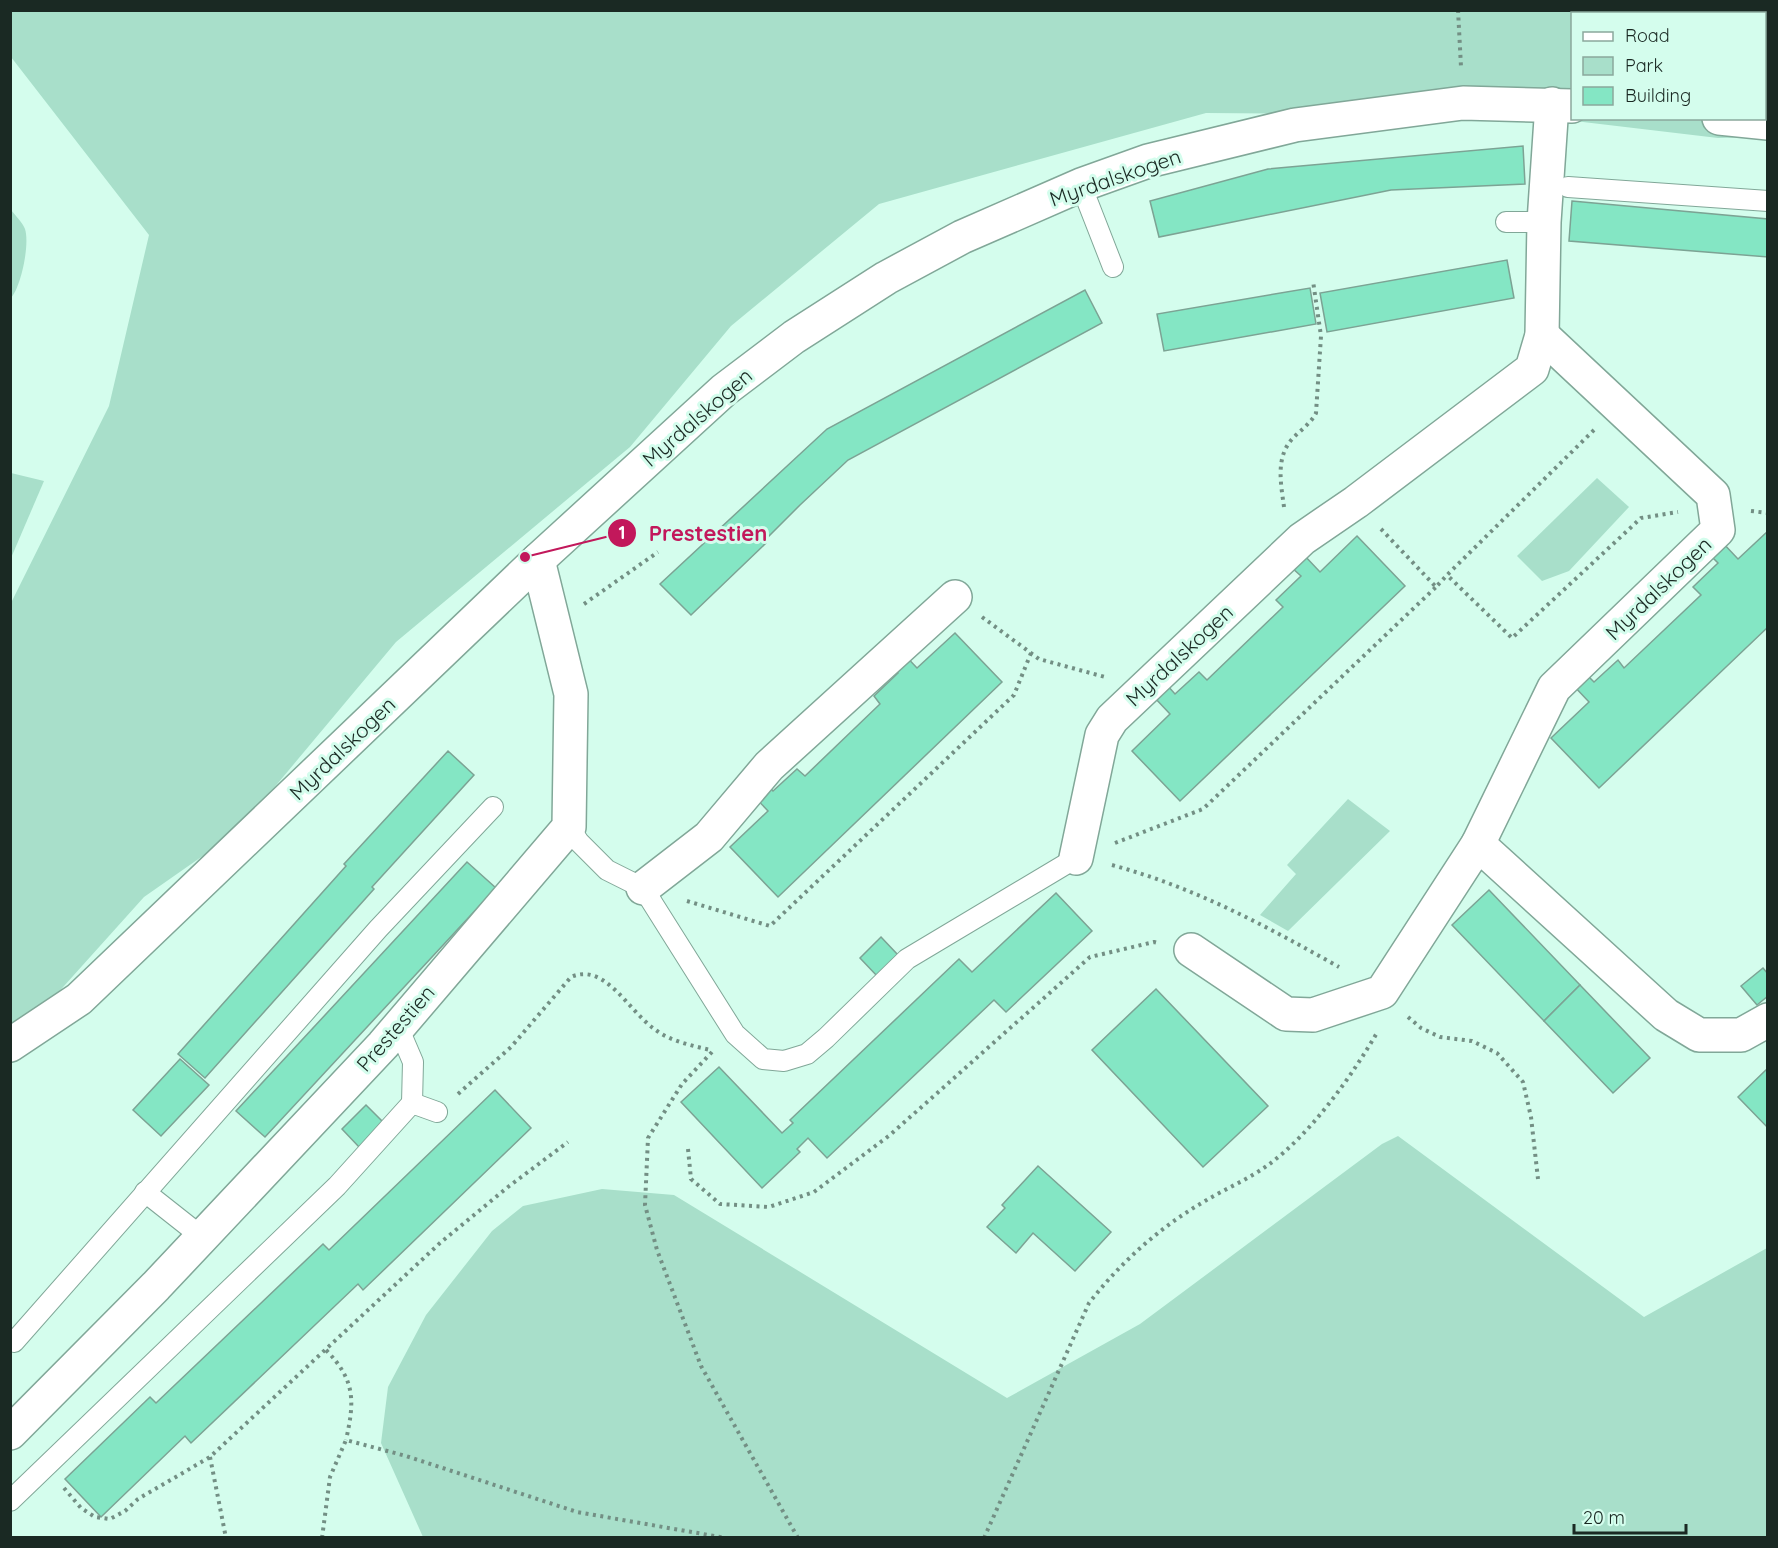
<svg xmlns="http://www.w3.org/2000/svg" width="1778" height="1548" viewBox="0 0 1778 1548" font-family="Quicksand,sans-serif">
	<rect width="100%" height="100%" fill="#d4fded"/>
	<g fill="#a8dfca" fill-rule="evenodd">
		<path d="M11 11H1767V137L1718 138 1523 115 1206 113 879 204 731 326 630 447 396 642 237 832 144 897 20 1035 11 1040 10 605 109 406 149 235 11 57ZM1572 14H1764V118H1572Z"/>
		<path d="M11 210C15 215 23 223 25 229 30 244 21 287 11 298Z"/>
		<polygon points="11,473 44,481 11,558 10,473"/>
		<polygon points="1597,478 1629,507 1569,571 1542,581 1517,556"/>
		<polygon points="1348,799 1390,831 1288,931 1260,915 1296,874 1287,865"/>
		<polygon points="1398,1136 1644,1317 1767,1248 1767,1537 423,1537 381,1443 388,1387 426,1315 492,1231 523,1206 602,1189 674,1195 1007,1398 1140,1324 1382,1144"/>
	</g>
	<g fill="#84e6c4" stroke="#7ca394" stroke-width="1.5">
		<polygon points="1523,146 1525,184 1391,190 1159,237 1150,201 1268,169"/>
		<polygon points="1572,201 1768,219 1768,257 1569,241"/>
		<polygon points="1507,260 1514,298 1327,332 1320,293"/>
		<polygon points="1310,288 1316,324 1164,351 1157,314"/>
		<polygon points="1085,290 1102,323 848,460 800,505 764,541 766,543 691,615 660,584 827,429"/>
		<polygon points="1768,531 1768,627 1599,788 1551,738 1589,702 1573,685 1585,673 1594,682 1618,660 1624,668 1701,595 1693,587 1718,563 1709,554 1722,542 1738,559"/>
		<polygon points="1357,536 1405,586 1180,801 1132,751 1170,714 1154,697 1167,685 1175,694 1199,672 1207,680 1283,607 1276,600 1301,576 1291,567 1304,555 1320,572"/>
		<polygon points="955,633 1002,682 778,897 730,847 768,811 752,794 764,782 773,791 797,769 805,776 880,704 874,696 898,673 889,663 901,651 917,668"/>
		<polygon points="448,751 474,775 372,887 374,889 205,1078 178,1054 346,866 344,864"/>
		<polygon points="467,862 496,888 265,1137 236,1111"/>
		<polygon points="1489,890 1580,985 1544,1021 1452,925"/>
		<polygon points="1056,893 1092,931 1006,1012 994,1000 827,1158 808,1138 797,1149 800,1152 762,1188 681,1102 719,1067 782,1133 793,1123 790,1120 959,959 972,972"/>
		<polygon points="881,937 898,955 877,976 860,958"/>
		<polygon points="1763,968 1768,974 1768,996 1757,1005 1741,986"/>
		<polygon points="1580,985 1650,1058 1613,1093 1544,1021"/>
		<polygon points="1156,989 1268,1106 1203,1167 1092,1050"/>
		<polygon points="180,1059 209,1085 161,1136 133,1110"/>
		<polygon points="1768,1068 1768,1128 1738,1097"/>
		<polygon points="495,1090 531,1128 363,1290 358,1284 191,1443 185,1436 101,1517 65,1479 150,1397 156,1403 323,1244 329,1250"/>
		<polygon points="366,1105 384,1123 359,1147 342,1129"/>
		<polygon points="1038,1166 1111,1232 1075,1271 1033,1233 1016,1253 987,1227 1005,1208 1002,1205"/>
	</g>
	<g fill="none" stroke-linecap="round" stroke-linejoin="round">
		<defs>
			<g id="service">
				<polyline points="1081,185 1113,267"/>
				<polyline points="1568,187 1768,201"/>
				<polyline points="1506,222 1544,222"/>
				<polyline points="569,827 579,842 607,870 643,888 735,1034 763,1059 784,1061 807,1054 826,1038 907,959 1076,858"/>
				<polyline points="398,1027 413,1062 412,1103"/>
				<polyline points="145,1192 202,1237"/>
				<polyline points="14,1342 378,929 493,807"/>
				<polyline points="10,1501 337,1186 412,1103 437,1112"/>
			</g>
			<g id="minor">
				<polyline points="1478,844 1554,688 1718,530 1713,495 1542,335"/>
				<polyline points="1076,858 1102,735 1112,719 1302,539 1356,502 1532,369 1542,335 1544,222 1552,104"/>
				<polyline points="643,888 709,837 769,766 955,597"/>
				<polyline points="1191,950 1286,1014 1313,1015 1382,992 1478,844 1666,1015 1699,1035 1741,1035 1768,1020"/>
				<polyline points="10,1433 156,1286 383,1045 569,827 571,694 538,560"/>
			</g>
			<g id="secondary">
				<polyline points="1719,118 1768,123"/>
				<polyline points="10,1045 79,999 538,560 724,390 794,337 886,278 962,237 1081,185 1148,161 1295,125 1463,103 1572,106"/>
			</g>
		</defs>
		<use href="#service" stroke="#81a798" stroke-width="22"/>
		<use href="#minor" stroke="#81a798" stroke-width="36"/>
		<use href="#secondary" stroke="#81a798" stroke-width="36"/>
		<g stroke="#738f84" stroke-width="4" stroke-dasharray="3 4.5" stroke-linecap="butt">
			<polyline points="1458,10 1461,67"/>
			<polyline points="1594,430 1447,575 1512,638 1641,518 1678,512"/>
			<path d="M1284 507C1281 484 1275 457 1293 438 1301 430 1311 423 1316 413L1321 336 1313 281"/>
			<polyline points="1751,511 1768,513"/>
			<polyline points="1381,529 1436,587 1447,575"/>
			<polyline points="584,604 658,552"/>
			<polyline points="982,617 1039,659 1105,677"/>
			<polyline points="1115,843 1203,809 1436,587"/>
			<path d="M1112 865C1196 888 1264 925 1339 967"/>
			<polyline points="687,901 770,926 1014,695 1031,653"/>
			<polyline points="1408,1017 1421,1028 1440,1037 1472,1041 1497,1053 1523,1082 1531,1117 1538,1179"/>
			<polyline points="712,1052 682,1084 648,1138 645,1205 657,1250 701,1366 798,1538"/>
			<path d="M458 1094 511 1047 571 977C605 962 628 1010 653 1028 669 1041 690 1045 710 1050"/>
			<polyline points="688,1149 691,1179 720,1204 769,1207 814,1192 890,1135 1090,957 1154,942 1158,943"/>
			<path d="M326 1350C355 1380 355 1400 346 1440"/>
			<polyline points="210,1457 226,1538"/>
			<polyline points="64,1488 81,1508 95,1517 110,1519 125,1511 138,1499 210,1457 440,1243 508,1187 568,1142"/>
			<polyline points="322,1538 330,1477 346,1440 406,1456 577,1512 726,1538"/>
			<path d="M984 1538 1089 1303C1121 1262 1160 1227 1205 1201 1225 1189 1249 1179 1268 1165 1310 1135 1352 1076 1378 1031"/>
		</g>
		<use href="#service" stroke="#fff" stroke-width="20"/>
		<use href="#minor" stroke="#fff" stroke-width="33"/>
		<use href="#secondary" stroke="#fff" stroke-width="33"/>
	</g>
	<g text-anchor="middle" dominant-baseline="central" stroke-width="6" stroke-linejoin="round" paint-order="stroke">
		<g font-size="21" fill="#1a2923" stroke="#d4fded">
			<text transform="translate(1115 177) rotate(-19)">Myrdalskogen</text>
			<text transform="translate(697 417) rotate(-41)">Myrdalskogen</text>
			<text transform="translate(1658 588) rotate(-44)">Myrdalskogen</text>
			<text transform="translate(1179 655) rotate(-43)">Myrdalskogen</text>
			<text transform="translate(342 748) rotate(-44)">Myrdalskogen</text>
			<text transform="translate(395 1028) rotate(-49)">Prestestien</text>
		</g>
	</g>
	<path fill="none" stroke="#c2185b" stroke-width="2" d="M525 557L622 533"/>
	<g fill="#c2185b" stroke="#d4fded" stroke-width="2">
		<circle cx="525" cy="557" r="6"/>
		<circle cx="622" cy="533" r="15"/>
	</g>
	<g font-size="18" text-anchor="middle" font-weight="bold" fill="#fff">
		<text x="622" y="539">1</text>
	</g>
	<g font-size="22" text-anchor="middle" font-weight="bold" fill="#c2185b" stroke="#d4fded" stroke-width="6" stroke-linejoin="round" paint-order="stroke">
		<text x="708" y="541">Prestestien</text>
	</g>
	<rect width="1778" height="1548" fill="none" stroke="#1a2923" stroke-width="24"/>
	<rect x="1571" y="12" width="195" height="108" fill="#d4fded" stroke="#8aa89c" stroke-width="1.5"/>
	<rect x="1583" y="32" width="30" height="9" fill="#ffffff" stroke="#8aa89c" stroke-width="1.5"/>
	<text x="1625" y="42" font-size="18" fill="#1a2923">Road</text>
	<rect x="1583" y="57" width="30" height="18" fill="#a8dfca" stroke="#8aa89c" stroke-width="1.5"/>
	<text x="1625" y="72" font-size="18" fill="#1a2923">Park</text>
	<rect x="1583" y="87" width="30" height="18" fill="#84e6c4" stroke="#8aa89c" stroke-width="1.5"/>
	<text x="1625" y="102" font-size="18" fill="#1a2923">Building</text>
	<path d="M1574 1524v9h112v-9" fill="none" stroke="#1a2923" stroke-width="3"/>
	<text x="1583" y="1524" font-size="18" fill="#1a2923" stroke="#d4fded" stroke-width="4.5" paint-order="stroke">20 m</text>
</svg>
